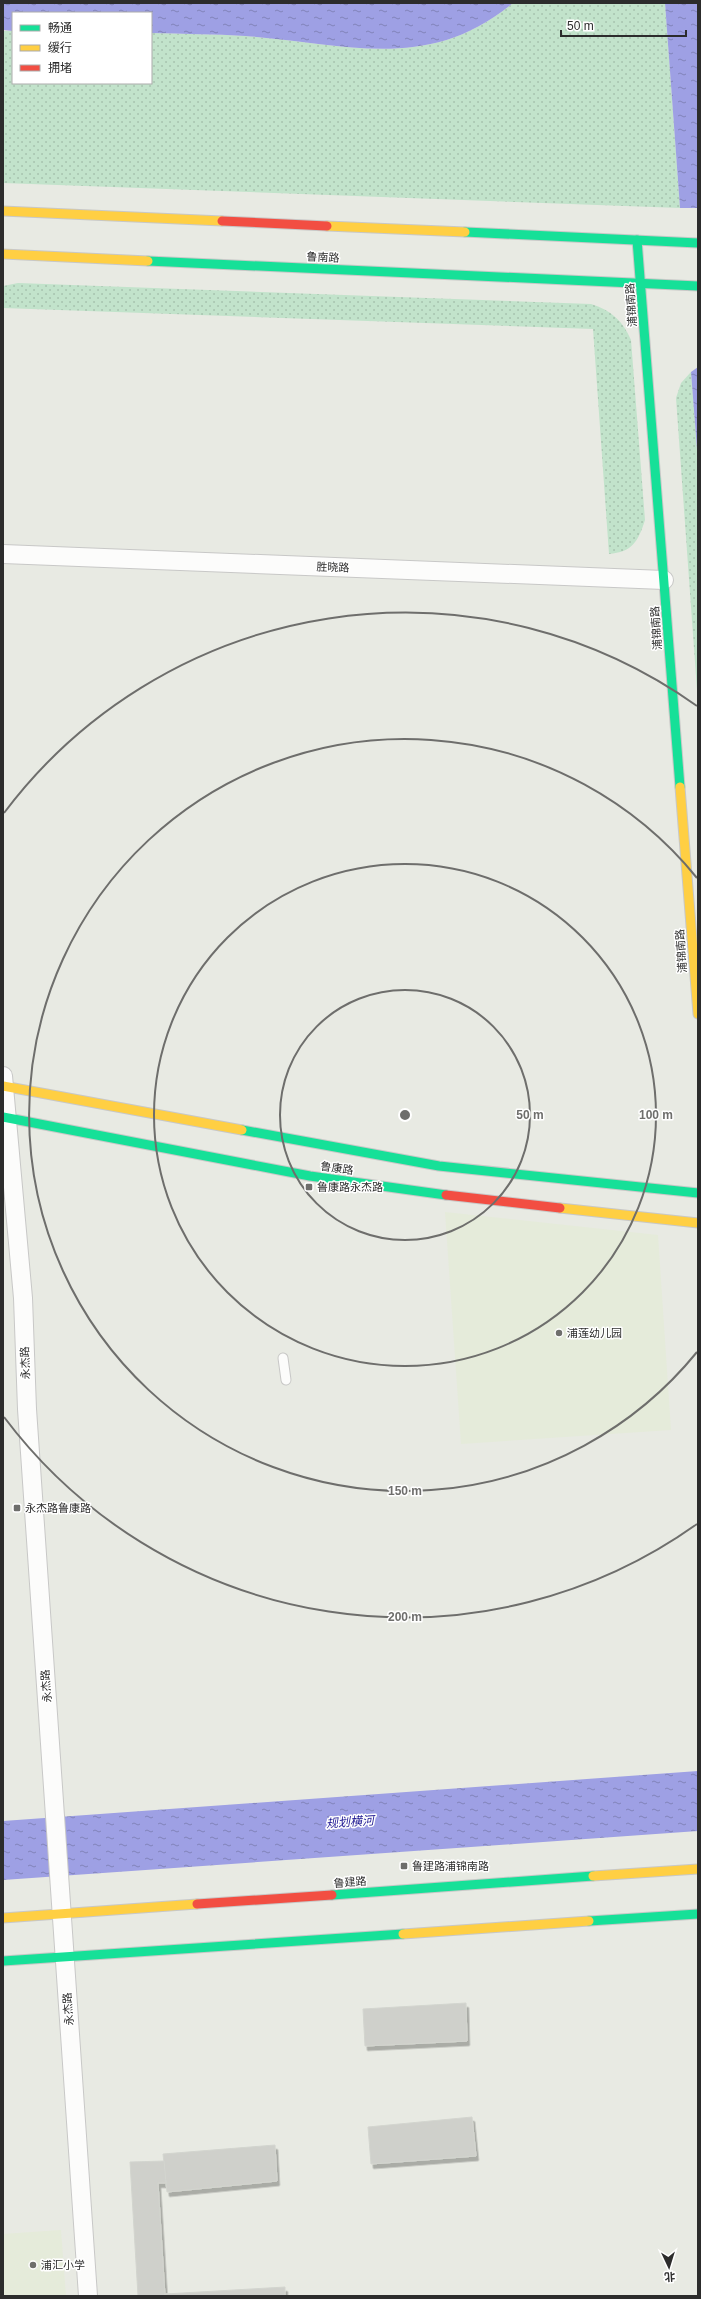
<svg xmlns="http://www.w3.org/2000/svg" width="701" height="2299" viewBox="0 0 701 2299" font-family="Arial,'Noto Sans SC',sans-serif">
	<defs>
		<pattern id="grass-dots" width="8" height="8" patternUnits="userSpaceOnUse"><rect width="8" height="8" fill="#c2e3cb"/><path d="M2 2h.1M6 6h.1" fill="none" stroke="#a7c3ae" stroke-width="1.8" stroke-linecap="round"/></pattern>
		<pattern id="water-ripples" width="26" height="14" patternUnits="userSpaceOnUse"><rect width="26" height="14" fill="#9ea0e4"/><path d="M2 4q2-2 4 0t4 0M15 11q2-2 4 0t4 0" fill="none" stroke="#8183b9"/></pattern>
		<filter id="shadow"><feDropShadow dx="2.5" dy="4.5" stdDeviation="0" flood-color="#0004"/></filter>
	</defs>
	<rect width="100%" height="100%" fill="#e8eae3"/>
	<g fill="#e5ebda">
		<polygon points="445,1212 658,1235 671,1430 461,1444"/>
		<polygon points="61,2230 66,2296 3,2296 3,2234"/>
	</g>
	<g fill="url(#grass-dots)">
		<path d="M513 3H665L680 208 3 183V31H13V83H151V33C182 34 214 34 245 36 345 43 427 74 513 3Z"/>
		<path d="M18 283 591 304C611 310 623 321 631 340L645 520C638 542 632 552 609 554L593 329 3 308V286Z"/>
		<polygon points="691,372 698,462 698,704 676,398 681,383"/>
	</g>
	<g fill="url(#water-ripples)">
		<path d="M3 3H513C427 74 345 43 245 36 214 34 182 34 151 33V13H13V31L3 30Z"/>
		<polygon points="665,3 698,3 698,208 680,208"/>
		<polygon points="698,367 698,462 691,372"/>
		<polygon points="698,1771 698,1831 3,1880 3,1821"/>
	</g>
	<g fill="#cfd0cb" stroke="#d3d5cf" filter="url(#shadow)">
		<polygon points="466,2003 467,2041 365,2046 363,2009"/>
		<polygon points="472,2117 476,2156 371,2164 368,2127"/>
		<polygon points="275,2145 277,2181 167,2192 163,2154"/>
		<polygon points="164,2161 166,2183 158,2183 165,2296 138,2296 130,2162"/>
		<polygon points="285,2287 285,2296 165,2296 165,2294"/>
	</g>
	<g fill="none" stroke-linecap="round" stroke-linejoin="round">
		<defs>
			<polyline id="lane" points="283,1358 286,1380"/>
			<g id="street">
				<polyline points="3,554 664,580"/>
				<polyline points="3,1076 23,1298 27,1409 88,2296"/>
			</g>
			<g id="fast">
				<polyline points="465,232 698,243"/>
				<polyline points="637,240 680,787"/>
				<polyline points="148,261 698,286"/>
				<polyline points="3,1117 310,1176 446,1195"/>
				<polyline points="242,1130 439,1166 698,1193"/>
				<polyline points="332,1895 593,1876"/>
				<polyline points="589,1921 698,1914"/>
				<polyline points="3,1961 403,1934"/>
			</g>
			<g id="slow">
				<polyline points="3,211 222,221"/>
				<polyline points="327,226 465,232"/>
				<polyline points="3,254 148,261"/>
				<polyline points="680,787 698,1014"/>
				<polyline points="3,1086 242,1130"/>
				<polyline points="560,1208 698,1223"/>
				<polyline points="593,1876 698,1869"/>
				<polyline points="3,1918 197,1904"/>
				<polyline points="403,1934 589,1921"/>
			</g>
			<g id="jam">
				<polyline points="222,221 327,226"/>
				<polyline points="446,1195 560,1208"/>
				<polyline points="197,1904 332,1895"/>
			</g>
		</defs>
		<use href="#lane" stroke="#c8c8c7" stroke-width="11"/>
		<use href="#street" stroke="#c8c8c7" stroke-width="20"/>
		<use href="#fast" stroke="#c8c8c7" stroke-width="11"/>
		<use href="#slow" stroke="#c8c8c7" stroke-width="11"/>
		<use href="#jam" stroke="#c8c8c7" stroke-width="11"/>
		<use href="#lane" stroke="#fcfcfb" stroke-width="9"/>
		<use href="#street" stroke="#fcfcfb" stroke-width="18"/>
		<use href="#fast" stroke="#16e098" stroke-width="9"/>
		<use href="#slow" stroke="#ffcf43" stroke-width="9"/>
		<use href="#jam" stroke="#f24e42" stroke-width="9"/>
	</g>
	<g fill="none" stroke="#6e6e6c" stroke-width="2">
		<circle cx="405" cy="1115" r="125"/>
		<circle cx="405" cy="1115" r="251"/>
		<path d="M697 1352A376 376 0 1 1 697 878"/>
		<path d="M697 1524A502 502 0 0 1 4 1417M4 813A502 502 0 0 1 697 706"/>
	</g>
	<g fill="#6e6e6c" stroke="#fff" stroke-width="1.5">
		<rect x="305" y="1183" width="8" height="8" rx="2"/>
		<circle cx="559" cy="1333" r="4"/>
		<rect x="13" y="1504" width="8" height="8" rx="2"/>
		<rect x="400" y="1862" width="8" height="8" rx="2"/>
		<circle cx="33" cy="2265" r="4"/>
	</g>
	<g text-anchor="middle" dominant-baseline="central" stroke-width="3" stroke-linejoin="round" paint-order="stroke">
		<g font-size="11" fill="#2c2c2c" stroke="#fff">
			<text transform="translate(323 257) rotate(3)">鲁南路</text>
			<text transform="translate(631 305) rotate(-94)">浦锦南路</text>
			<text transform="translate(333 567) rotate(2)">胜晓路</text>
			<text transform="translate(656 628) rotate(-94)">浦锦南路</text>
			<text transform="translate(681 951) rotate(-94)">浦锦南路</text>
			<text transform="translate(337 1168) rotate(8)">鲁康路</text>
			<text transform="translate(25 1363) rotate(-92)">永杰路</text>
			<text transform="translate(46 1686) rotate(-94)">永杰路</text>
			<text transform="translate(350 1882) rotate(-4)">鲁建路</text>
			<text transform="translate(68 2009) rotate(-94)">永杰路</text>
		</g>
		<g font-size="11" fill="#2c2c2c" stroke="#fff" text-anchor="start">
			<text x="317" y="1187">鲁康路永杰路</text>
			<text x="567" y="1333">浦莲幼儿园</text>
			<text x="25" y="1508">永杰路鲁康路</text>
			<text x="412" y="1866">鲁建路浦锦南路</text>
			<text x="41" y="2265">浦汇小学</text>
		</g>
		<g font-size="12" font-style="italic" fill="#201a93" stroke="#fff">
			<text transform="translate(350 1822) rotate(-4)">规划横河</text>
		</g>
	</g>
	<circle cx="405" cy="1115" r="6" fill="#6e6e6c" stroke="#fff" stroke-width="2"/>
	<g font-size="12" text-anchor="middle" font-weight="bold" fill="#6e6e6c" stroke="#fff" stroke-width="3" stroke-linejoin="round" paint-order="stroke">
		<text x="530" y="1119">50 m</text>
		<text x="656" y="1119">100 m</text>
		<text x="405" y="1495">150 m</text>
		<text x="405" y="1621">200 m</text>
	</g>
	<rect width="701" height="2299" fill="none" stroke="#2c2c2c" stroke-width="8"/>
	<rect x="12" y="12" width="140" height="72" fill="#ffffff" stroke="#ababab"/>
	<rect x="20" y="25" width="20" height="6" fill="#16e098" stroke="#ababab"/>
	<text x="48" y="32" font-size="12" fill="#2c2c2c">畅通</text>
	<rect x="20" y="45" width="20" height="6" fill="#ffcf43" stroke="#ababab"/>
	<text x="48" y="52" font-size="12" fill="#2c2c2c">缓行</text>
	<rect x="20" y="65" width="20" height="6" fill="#f24e42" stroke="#ababab"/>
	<text x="48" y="72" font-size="12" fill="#2c2c2c">拥堵</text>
	<g transform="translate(669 2267) rotate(176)" stroke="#ffffff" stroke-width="3" paint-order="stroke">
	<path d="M0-3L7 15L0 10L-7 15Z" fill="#2c2c2c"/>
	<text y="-6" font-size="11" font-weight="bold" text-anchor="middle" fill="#2c2c2c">北</text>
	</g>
	<path d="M561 30v6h125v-6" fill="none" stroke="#2c2c2c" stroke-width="2"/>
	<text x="567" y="30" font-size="12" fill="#2c2c2c" stroke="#ffffff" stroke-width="3" paint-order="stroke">50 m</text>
</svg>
